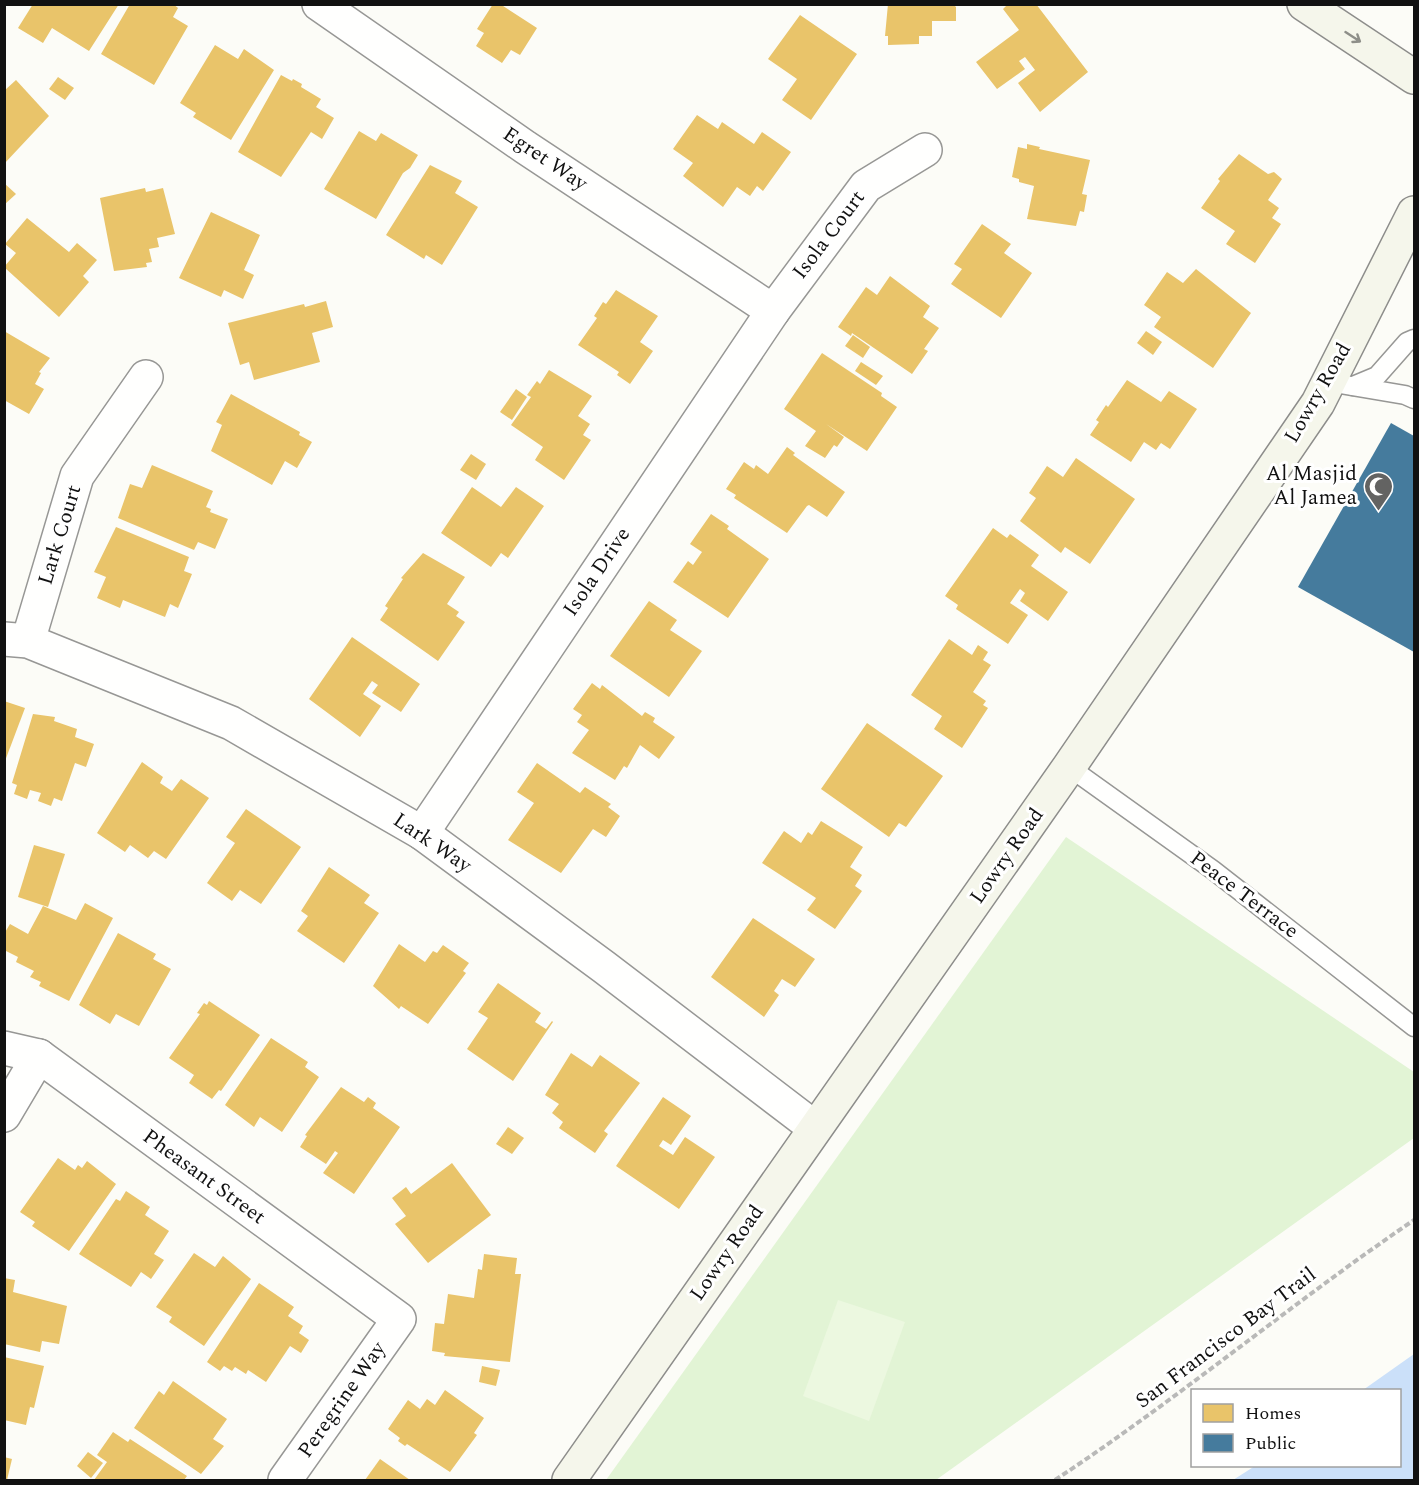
<svg xmlns="http://www.w3.org/2000/svg" width="1419" height="1485" viewBox="0 0 1419 1485" font-family="Spectral,serif">
	<rect width="100%" height="100%" fill="#fcfcf7"/>
	<polygon fill="#e2f4d5" points="1066,837 1414,1072 1414,1138 936,1480 606,1480"/>
	<polygon fill="#ecf8e0" points="838,1300 905,1322 869,1421 803,1396"/>
	<polygon fill="#cbe0f9" points="1414,1354 1414,1480 1233,1480 1255,1466 1400,1466 1400,1390 1363,1390"/>
	<g fill="#e9c46a">
		<polygon points="33,4 119,4 89,51 52,28 43,43 18,28"/>
		<polygon points="130,4 173,4 178,8 173,17 188,26 154,85 101,54"/>
		<polygon points="493,4 500,4 537,28 520,55 511,50 502,63 476,46 484,33 477,29"/>
		<polygon points="888,4 953,4 956,7 956,21 932,21 932,36 919,36 919,44 888,45 888,36 885,36"/>
		<polygon points="1008,4 1036,4 1088,72 1040,112 1018,83 1035,70 1025,57 1019,61 1025,69 997,89 976,62 1019,30 1003,9"/>
		<polygon points="800,15 857,54 811,120 782,100 797,79 768,59"/>
		<polygon points="215,45 238,59 244,49 274,70 231,140 193,117 196,113 180,103"/>
		<polygon points="281,75 292,81 293,79 302,84 301,87 321,99 316,107 334,118 322,139 311,132 281,177 238,152"/>
		<polygon points="58,77 74,88 65,100 49,89"/>
		<polygon points="16,80 49,116 4,164 4,91"/>
		<polygon points="697,115 718,129 722,122 754,144 762,132 791,152 763,191 757,186 750,196 737,187 723,207 683,176 693,163 673,149"/>
		<polygon points="359,131 376,141 381,133 418,155 410,168 403,173 376,219 324,189"/>
		<polygon points="1027,144 1040,147 1039,149 1090,160 1082,194 1087,195 1084,212 1080,211 1076,226 1027,219 1034,186 1019,182 1019,179 1012,177 1018,147 1027,149"/>
		<polygon points="1239,154 1268,174 1274,172 1282,179 1268,200 1279,208 1272,218 1281,224 1255,263 1226,244 1235,231 1201,208 1220,181 1218,179"/>
		<polygon points="430,165 462,181 455,193 478,207 442,265 426,255 424,259 386,235"/>
		<polygon points="4,183 16,194 4,205"/>
		<polygon points="145,188 146,192 163,188 175,234 157,238 159,247 149,249 152,262 146,263 147,267 114,271 100,198"/>
		<polygon points="211,212 260,235 244,270 254,275 243,299 224,290 221,297 179,278"/>
		<polygon points="27,218 69,252 77,243 97,260 83,276 89,282 59,317 4,267 16,253 5,244"/>
		<polygon points="982,224 1011,244 1004,253 1032,273 1001,318 951,284 962,269 954,264"/>
		<polygon points="1196,269 1251,313 1213,368 1154,327 1161,317 1144,305 1167,272 1183,283"/>
		<polygon points="890,276 930,306 923,317 939,328 924,349 928,351 912,374 852,333 851,336 838,327 866,287 877,295"/>
		<polygon points="616,290 658,316 640,342 653,351 630,384 617,375 619,372 578,345 597,318 594,316 603,302 606,304"/>
		<polygon points="326,301 333,327 312,333 320,362 254,380 249,362 240,365 228,323 304,304 305,307"/>
		<polygon points="4,331 50,358 39,372 41,373 35,384 44,389 29,414 4,400"/>
		<polygon points="1146,331 1162,342 1153,355 1137,343"/>
		<polygon points="853,335 870,347 863,358 845,346"/>
		<polygon points="822,353 882,393 881,396 897,407 867,451 826,424 844,437 837,447 834,445 825,458 805,446 816,431 784,409"/>
		<polygon points="861,362 883,376 876,385 855,371"/>
		<polygon points="549,370 592,396 578,416 590,424 583,435 591,440 564,480 535,460 543,447 511,425 531,397 527,395 537,381 540,384"/>
		<polygon points="1127,380 1161,402 1169,391 1197,409 1170,449 1161,443 1156,450 1144,442 1131,462 1090,435 1099,422 1096,420 1106,405 1108,407"/>
		<polygon points="516,389 527,397 512,420 500,412"/>
		<polygon points="231,394 300,432 299,435 312,442 297,468 285,461 272,485 211,451 222,425 216,422"/>
		<polygon points="787,447 795,453 793,455 845,492 827,517 809,505 807,506 787,533 734,498 736,495 726,489 744,462 754,469 756,465 768,474"/>
		<polygon points="471,454 486,464 476,480 460,470"/>
		<polygon points="1076,458 1135,499 1090,564 1065,547 1061,553 1020,521 1036,498 1029,493 1047,466 1063,477"/>
		<polygon points="152,465 213,491 206,507 211,509 210,512 228,519 215,549 198,542 194,550 118,518 130,484 142,488"/>
		<polygon points="472,487 501,507 516,487 544,506 508,558 501,553 491,567 441,533"/>
		<polygon points="711,514 729,526 727,529 769,559 728,618 673,582 688,561 693,565 702,552 690,544"/>
		<polygon points="116,527 189,557 184,571 192,574 178,608 170,604 165,617 123,600 120,608 97,598 106,577 94,572"/>
		<polygon points="993,528 1007,538 1010,534 1039,555 1031,566 1068,592 1048,621 1020,601 1025,593 1020,589 1010,603 1028,615 1008,644 956,609 958,605 945,596"/>
		<polygon points="423,553 465,577 447,604 459,612 456,616 465,622 438,661 380,620 388,608 385,606 403,579 401,578"/>
		<polygon points="649,601 677,620 670,630 702,651 669,697 610,656"/>
		<polygon points="352,637 420,684 401,712 372,693 378,685 372,681 363,694 381,706 360,737 309,699"/>
		<polygon points="949,639 972,655 978,645 988,652 983,660 991,665 973,692 986,701 983,705 988,708 962,748 934,729 942,716 911,695"/>
		<polygon points="592,683 600,689 602,685 642,716 645,712 655,718 653,722 675,737 659,759 640,745 627,768 624,766 615,780 572,753 589,730 577,722 582,715 573,709"/>
		<polygon points="4,701 25,708 5,761 4,761"/>
		<polygon points="33,714 55,717 54,721 77,729 75,737 94,744 86,767 75,763 62,801 54,798 51,806 38,801 41,793 30,790 27,799 14,794 17,785 12,783"/>
		<polygon points="867,723 943,776 906,827 899,823 889,837 821,789"/>
		<polygon points="142,762 163,777 160,783 172,791 181,779 209,798 166,859 154,851 148,858 130,845 125,852 97,833"/>
		<polygon points="537,763 580,793 585,787 611,804 608,807 620,816 606,837 593,829 561,873 508,840 534,803 517,792"/>
		<polygon points="246,809 301,847 261,904 240,890 232,901 207,883 235,843 226,837"/>
		<polygon points="821,821 863,847 850,867 862,875 855,886 862,891 835,929 807,910 816,898 762,863 784,831 801,843 808,832 812,835"/>
		<polygon points="34,845 65,854 48,907 18,897"/>
		<polygon points="329,867 370,895 364,903 379,913 344,963 297,931 308,916 301,911"/>
		<polygon points="85,903 113,918 69,1001 39,986 41,982 30,977 34,971 16,962 18,957 4,950 4,934 10,924 28,934 43,906 76,920"/>
		<polygon points="753,918 815,959 795,987 782,979 774,991 779,995 764,1017 711,977"/>
		<polygon points="118,933 156,954 153,959 171,969 139,1026 116,1014 110,1024 79,1005"/>
		<polygon points="399,944 425,962 433,951 437,953 443,945 469,963 463,971 466,973 428,1024 401,1006 399,1009 373,986"/>
		<polygon points="498,983 541,1013 535,1022 546,1029 552,1021 553,1022 513,1081 467,1049 488,1018 478,1012"/>
		<polygon points="209,1001 260,1035 221,1091 219,1090 212,1099 189,1083 194,1075 169,1058 200,1014 197,1013 204,1003 207,1005"/>
		<polygon points="271,1038 308,1062 305,1067 319,1077 282,1132 260,1117 254,1127 225,1105"/>
		<polygon points="571,1053 592,1067 600,1055 640,1083 604,1131 608,1134 595,1153 559,1128 563,1122 552,1113 559,1104 545,1095"/>
		<polygon points="341,1087 364,1102 368,1097 376,1103 373,1108 400,1127 354,1194 323,1173 338,1153 335,1151 326,1164 300,1147 307,1136 305,1135"/>
		<polygon points="663,1097 691,1116 671,1145 663,1140 659,1146 673,1155 685,1137 715,1157 679,1209 616,1166"/>
		<polygon points="508,1127 524,1138 512,1154 496,1144"/>
		<polygon points="58,1158 75,1170 78,1165 82,1168 87,1161 116,1184 69,1251 32,1226 35,1222 20,1212"/>
		<polygon points="452,1163 491,1215 428,1263 395,1224 406,1216 392,1198 406,1187 411,1194"/>
		<polygon points="126,1191 150,1207 145,1215 169,1231 154,1254 164,1260 151,1279 141,1272 131,1287 79,1254 116,1199 120,1201"/>
		<polygon points="194,1253 215,1267 223,1256 251,1279 204,1346 169,1322 172,1317 156,1307"/>
		<polygon points="484,1254 517,1258 515,1274 521,1274 510,1362 444,1356 445,1353 432,1351 435,1323 444,1324 448,1294 474,1298 478,1269 482,1270"/>
		<polygon points="4,1278 15,1280 13,1292 67,1306 59,1344 42,1341 40,1352 4,1344"/>
		<polygon points="259,1283 294,1307 288,1316 303,1326 299,1333 309,1340 301,1353 290,1346 266,1382 248,1370 246,1374 235,1367 232,1371 224,1366 220,1371 207,1362"/>
		<polygon points="4,1357 44,1366 34,1408 30,1407 26,1425 4,1420"/>
		<polygon points="482,1366 500,1370 496,1386 479,1382"/>
		<polygon points="173,1381 227,1419 213,1439 224,1446 201,1474 134,1428 159,1391 164,1395"/>
		<polygon points="445,1390 484,1418 474,1433 477,1435 450,1472 407,1444 405,1446 398,1441 400,1438 388,1429 408,1400 420,1409 427,1399 435,1405"/>
		<polygon points="113,1432 128,1442 130,1439 187,1476 184,1480 94,1480 107,1462 97,1455"/>
		<polygon points="88,1452 103,1463 91,1478 77,1466"/>
		<polygon points="4,1457 12,1459 7,1480 4,1480"/>
		<polygon points="380,1459 410,1480 365,1480"/>
	</g>
	<polygon fill="#457b9d" points="1391,423 1414,436 1414,652 1298,587"/>
	<g fill="none" stroke-linecap="round" stroke-linejoin="round">
		<defs>
			<g id="lane">
				<polyline points="1328,382 1405,395 1414,399"/>
				<polyline points="1353,386 1377,376 1407,342 1414,339"/>
				<polyline points="1069,767 1213,870 1414,1027"/>
			</g>
			<g id="street">
				<polyline points="319,4 525,147 773,311"/>
				<polyline points="4,639 28,641 231,723 422,833 604,967 815,1128"/>
				<polyline points="28,641 77,476 146,377"/>
				<polyline points="422,833 773,311 866,186 925,150"/>
				<polyline points="4,1048 39,1056 399,1319 285,1480"/>
				<polyline points="4,1115 39,1056"/>
			</g>
			<g id="secondary">
				<polyline points="1304,4 1414,77"/>
				<polyline points="569,1480 1069,767 1318,403 1414,213"/>
			</g>
		</defs>
		<use href="#lane" stroke="#979795" stroke-width="21"/>
		<use href="#street" stroke="#979795" stroke-width="36"/>
		<use href="#secondary" stroke="#8d8d8b" stroke-width="36"/>
		<path stroke="#b9b9b8" stroke-width="4" stroke-dasharray="6 3" stroke-linecap="butt" d="M1055 1480C1178 1399 1292 1303 1414 1220"/>
		<use href="#lane" stroke="#fffffe" stroke-width="18"/>
		<use href="#street" stroke="#fffffe" stroke-width="33"/>
		<use href="#secondary" stroke="#f5f6eb" stroke-width="33"/>
	</g>
	<defs><path id="oneway-shaft" d="M-6 0H5M1.5-3L5.5 0L1.5 3" fill="none" stroke-width="1.6" stroke-linecap="round" stroke-linejoin="round" transform="scale(1.5)"/></defs>
	<use stroke="#8e8f89" href="#oneway-shaft" transform="translate(1353 37) rotate(33)"/>
	<defs>
		<symbol id="mosque-pin" viewBox="-11 -11 22 30"><path d="M0 17L-7.5 6A9.5 9.5 0 1 1 7.5 6Z" fill="#636362" stroke="#fff"/><path d="M3.5-4.9A6 6 0 1 0 3.5 4.9A5 5 0 1 1 3.5-4.9Z" fill="#fff"/></symbol>
	</defs>
	<g fill-rule="evenodd">
		<use href="#mosque-pin" x="1362" y="470" width="33" height="45"/>
	</g>
	<g text-anchor="middle" dominant-baseline="central" stroke-width="6" stroke-linejoin="round" paint-order="stroke">
		<g font-size="21" fill="#111" stroke="#fff">
			<text transform="translate(545 159) rotate(34)">Egret Way</text>
			<text transform="translate(829 235) rotate(-53)">Isola Court</text>
			<text transform="translate(1318 393) rotate(-60)">Lowry Road</text>
			<text transform="translate(60 535) rotate(-73)">Lark Court</text>
			<text transform="translate(597 572) rotate(-56)">Isola Drive</text>
			<text transform="translate(432 843) rotate(34)">Lark Way</text>
			<text transform="translate(1007 856) rotate(-55)">Lowry Road</text>
			<text transform="translate(1244 895) rotate(37)">Peace Terrace</text>
			<text transform="translate(204 1177) rotate(36)">Pheasant Street</text>
			<text transform="translate(727 1253) rotate(-55)">Lowry Road</text>
			<text transform="translate(1226 1338) rotate(-37)">San Francisco Bay Trail</text>
			<text transform="translate(342 1400) rotate(-55)">Peregrine Way</text>
		</g>
		<g font-size="21" fill="#111" stroke="#fff" text-anchor="end">
			<text x="1357" y="474">Al Masjid<tspan x="1357" dy="24">Al Jamea</tspan></text>
		</g>
	</g>
	<rect width="1419" height="1485" fill="none" stroke="#111111" stroke-width="12"/>
	<rect x="1191" y="1389" width="210" height="78" fill="#ffffff" stroke="#a0a0a0" stroke-width="1.5"/>
	<rect x="1203" y="1404" width="30" height="18" fill="#e9c46a" stroke="#a0a0a0" stroke-width="1.5"/>
	<text x="1245" y="1419" font-size="18" fill="#111111">Homes</text>
	<rect x="1203" y="1434" width="30" height="18" fill="#457b9d" stroke="#a0a0a0" stroke-width="1.5"/>
	<text x="1245" y="1449" font-size="18" fill="#111111">Public</text>
</svg>
